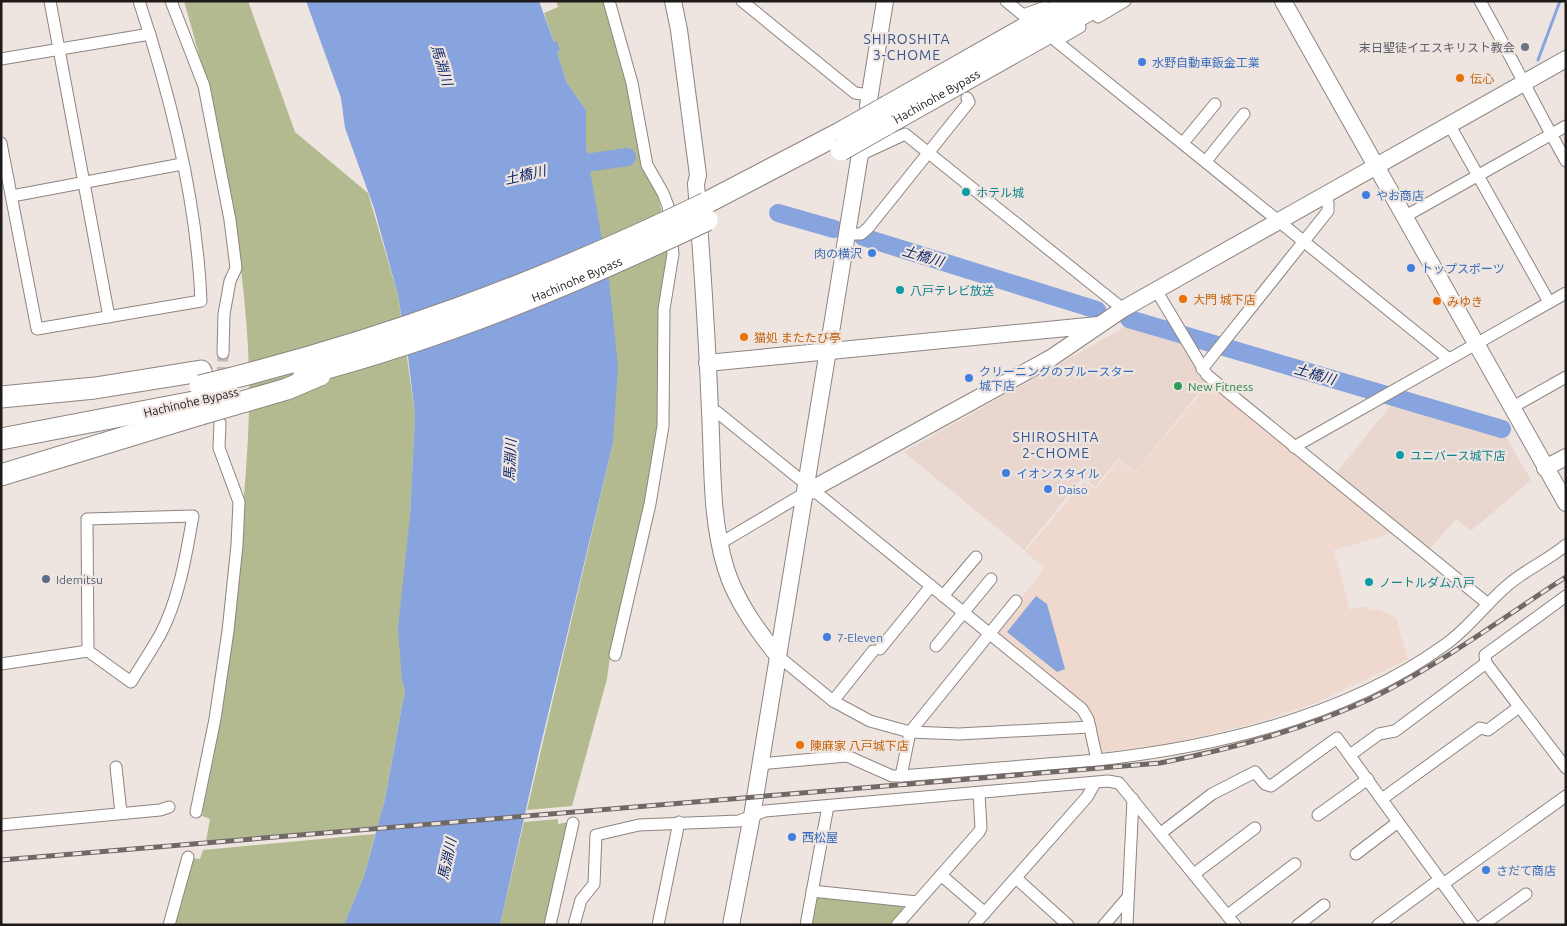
<svg xmlns="http://www.w3.org/2000/svg" width="1567" height="926" viewBox="0 0 1567 926" font-family="Ubuntu,'Noto Sans JP',sans-serif">
	<rect width="100%" height="100%" fill="#efe5e0"/>
	<g fill="#e9d7cf">
		<polygon points="1128,325 1180,338 1200,376 1207,383 1135,472 1118,459 1095,487 1086,479 1081,480 1024,550 904,452"/>
		<polygon points="1392,404 1506,437 1531,480 1471,531 1456,519 1428,551 1335,474"/>
	</g>
	<polygon fill="#efd8cd" points="1209,383 1393,533 1334,550 1350,610 1364,606 1373,611 1378,609 1396,617 1408,659 1316,703 1259,722 1170,744 1099,752 1093,721 993,633 1045,568 1025,552 1084,481 1096,489 1118,461 1135,473"/>
	<g fill="#b4ba8f">
		<path d="M184 1H248L295 132 368 193 398 295 415 414 402 681 405 690 385 799 378 826 206 841 210 819 202 816C222 710 237 604 244 496 248 447 251 396 248 347 241 229 217 114 184 1Z"/>
		<polygon points="556,1 606,1 629,84 644,169 658,195 661,209 667,255 659,425 648,502 610,656 607,679 572,806 527,810 613,443 586,147 586,110 567,83 557,52 560,51 554,42 544,13 558,7"/>
		<polygon points="558,819 558,824 569,822 546,925 500,925 524,822"/>
		<polygon points="375,834 364,876 344,925 173,925 192,858 200,859 203,850"/>
		<polygon points="817,895 903,905 903,910 890,925 809,925 814,898"/>
	</g>
	<g fill="#88a4de">
		<polygon points="306,1 539,1 554,42 557,41 560,51 557,52 567,83 586,110 586,147 609,280 618,366 613,443 539,752 500,925 344,925 364,876 385,799 405,690 402,681 398,628 410,516 415,414 408,357 398,295 374,208 345,128 341,98"/>
		<polygon points="1036,596 1047,604 1065,669 1057,672 1007,632"/>
	</g>
	<polygon fill="#efe5e0" points="528,814 528,818 374,831 375,828"/>
	<g fill="none" stroke-linecap="round" stroke-linejoin="round">
		<polyline stroke="#88a4de" stroke-width="3" points="1538,60 1560,1"/>
		<g stroke="#88a4de" stroke-width="18">
			<polyline points="565,166 627,157"/>
			<polyline points="778,213 834,229"/>
			<polyline points="863,237 1097,310"/>
			<polyline points="1129,319 1502,429"/>
		</g>
		<polyline stroke="#c5bcb8" stroke-width="11" stroke-dasharray="11 5.5" stroke-linecap="butt" points="221,411 223,353"/>
		<defs>
			<g id="street">
				<polyline points="50,1 109,317"/>
				<polyline points="171,1 204,86 230,220 236,268 230,281 224,314 223,353"/>
				<polyline points="609,1 632,83 647,165 663,193 668,206 673,254 664,309 663,426 650,504 615,655"/>
				<polyline points="742,1 855,93 870,95"/>
				<polyline points="1006,1 1023,15 1045,7"/>
				<path d="M1480 1C1510 54 1536 108 1566 161"/>
				<polyline points="1098,17 1125,1"/>
				<polyline points="1080,27 1056,41 1449,359"/>
				<polyline points="1,59 150,34"/>
				<polyline points="1449,124 1549,302"/>
				<path d="M1 143 37 329 201 301C197 199 171 97 139 1"/>
				<polyline points="1183,143 1215,104"/>
				<polyline points="860,155 905,134 1123,309"/>
				<polyline points="1206,161 1244,114"/>
				<polyline points="12,196 182,164"/>
				<polyline points="1404,217 1566,126"/>
				<polyline points="848,234 861,234 868,228 969,102 967,98"/>
				<polyline points="1156,290 1207,375 1488,604"/>
				<polyline points="1202,369 1328,211 1328,203 1324,195"/>
				<polyline points="1511,408 1566,377"/>
				<polyline points="710,411 717,412 807,485"/>
				<polyline points="1294,447 1566,293"/>
				<path d="M719 544 805 493H817C905 565 994 637 1082 709L1088 719 1097 760 901 776 910 732 1016 601"/>
				<polyline points="943,596 976,557"/>
				<polyline points="1566,596 1485,655 1486,663 1566,768"/>
				<polyline points="936,646 991,579"/>
				<polyline points="880,649 931,586"/>
				<polyline points="778,656 833,701 870,721 910,732 959,734 1090,727"/>
				<path d="M1 664 88 651 87 519 193 516C186 556 179 599 160 635 151 651 141 666 131 682L88 651"/>
				<polyline points="833,701 873,651"/>
				<polyline points="1350,755 1379,734 1395,731 1486,663"/>
				<path d="M1097 760C1217 747 1347 716 1446 644 1470 627 1487 602 1509 584 1527 569 1548 560 1566 545"/>
				<polyline points="760,764 847,756 892,776 901,776"/>
				<polyline points="116,767 121,813"/>
				<polyline points="1382,799 1480,728 1488,730 1519,707"/>
				<polyline points="196,812 215,719 228,631 237,545 239,502 219,448 220,423"/>
				<polyline points="1318,815 1368,779"/>
				<polyline points="1,825 160,810 169,807"/>
				<polyline points="1161,833 1212,794 1255,772 1265,784 1271,786 1337,738 1473,925"/>
				<polyline points="1356,854 1398,822"/>
				<polyline points="1194,874 1255,828"/>
				<polyline points="941,875 985,913"/>
				<polyline points="1016,878 1068,925"/>
				<polyline points="1443,884 1566,796"/>
				<polyline points="812,891 917,902"/>
				<polyline points="1228,915 1295,864"/>
				<polyline points="169,925 188,857"/>
				<polyline points="550,925 573,823"/>
				<polyline points="574,925 581,900 594,884 596,835 639,825 739,821 765,811 1108,781 1119,783 1235,925"/>
				<polyline points="658,925 679,822"/>
				<polyline points="806,925 828,806"/>
				<polyline points="897,925 979,832 981,828 979,793"/>
				<polyline points="974,925 1087,797 1095,783"/>
				<polyline points="1104,925 1128,897"/>
				<polyline points="1127,925 1133,799"/>
				<polyline points="1298,925 1324,905"/>
				<polyline points="1378,925 1439,880"/>
				<polyline points="1483,925 1526,894"/>
			</g>
			<g id="secondary">
				<path d="M673 1 679 30 698 175 696 184C702 260 707 336 710 411 713 464 710 517 726 569 736 601 757 630 778 656"/>
				<polyline points="1283,1 1566,503"/>
				<polyline points="868,106 885,1"/>
				<polyline points="707,363 1098,325"/>
				<polyline points="1545,468 1566,457"/>
				<polyline points="805,493 1051,358 1123,309 1566,59"/>
				<polyline points="731,925 752,816 861,148"/>
			</g>
			<g id="highway">
				<polyline points="888,106 1073,1"/>
				<path id="s1" d="M885 125 1105 1"/>
				<polyline points="706,203 842,132"/>
				<polyline points="1,397 95,388 201,371"/>
				<polyline points="1,439 199,401"/>
				<polyline points="1,475 201,414"/>
			</g>
		</defs>
		<use href="#street" stroke="#8d8480" stroke-width="13"/>
		<use href="#secondary" stroke="#8d8480" stroke-width="18"/>
		<use href="#highway" stroke="#8d8480" stroke-width="23"/>
		<use href="#street" stroke="#fff" stroke-width="11"/>
		<use href="#secondary" stroke="#fff" stroke-width="16"/>
		<use href="#highway" stroke="#fff" stroke-width="21"/>
		<defs>
			<path id="rail" d="M1 860 1160 763C1232 749 1303 730 1370 699 1439 666 1502 618 1566 577"/>
		</defs>
		<use href="#rail" stroke="#6e6866" stroke-width="5"/>
		<use href="#rail" stroke="#efe5e0" stroke-width="3" stroke-dasharray="9" stroke-linecap="butt"/>
		<defs>
			<g id="highway-bridge">
				<polyline points="842,132 888,106"/>
				<polyline points="841,150 885,125"/>
				<path id="s2" d="M304 374C444 338 577 282 707 220"/>
				<path d="M200 386C379 343 541 283 706 203"/>
				<polyline points="201,414 287,389 320,375"/>
			</g>
		</defs>
		<use href="#highway-bridge" stroke="#8d8480" stroke-width="23" stroke-linecap="butt"/>
		<use href="#highway-bridge" stroke="#fff" stroke-width="21"/>
	</g>
	<circle fill="#6b7280" stroke="#efe5e0" stroke-width="2" cx="1525" cy="47" r="5"/>
	<g fill="#3f7fe0" stroke="#efe5e0" stroke-width="2">
		<circle cx="1142" cy="62" r="5"/>
		<circle cx="1366" cy="195" r="5"/>
		<circle cx="872" cy="253" r="5"/>
		<circle cx="1411" cy="268" r="5"/>
		<circle cx="969" cy="378" r="5"/>
		<circle cx="1006" cy="473" r="5"/>
		<circle cx="1048" cy="489" r="5"/>
		<circle cx="827" cy="637" r="5"/>
		<circle cx="792" cy="837" r="5"/>
		<circle cx="1486" cy="870" r="5"/>
	</g>
	<g fill="#e8710a" stroke="#efe5e0" stroke-width="2">
		<circle cx="1460" cy="78" r="5"/>
		<circle cx="1183" cy="299" r="5"/>
		<circle cx="1437" cy="301" r="5"/>
		<circle cx="744" cy="337" r="5"/>
		<circle cx="800" cy="745" r="5"/>
	</g>
	<g fill="#0f9aa8" stroke="#efe5e0" stroke-width="2">
		<circle cx="966" cy="192" r="5"/>
		<circle cx="900" cy="290" r="5"/>
		<circle cx="1400" cy="455" r="5"/>
		<circle cx="1369" cy="582" r="5"/>
	</g>
	<circle fill="#2e9e5b" stroke="#efe5e0" stroke-width="2" cx="1178" cy="386" r="5"/>
	<circle fill="#5c6f8a" stroke="#efe5e0" stroke-width="2" cx="46" cy="579" r="5"/>
	<g text-anchor="middle" dominant-baseline="central" stroke-width="4.5" stroke-linejoin="round" paint-order="stroke">
		<g font-size="12" fill="#5b616d" stroke="#efe5e0" text-anchor="end">
			<text x="1515" y="47">末日聖徒イエスキリスト教会</text>
		</g>
		<g font-size="12" fill="#366cbe" stroke="#efe5e0" text-anchor="start">
			<text x="1152" y="62">水野自動車鈑金工業</text>
			<text x="1376" y="195">やお商店</text>
			<text x="862" y="253" text-anchor="end">肉の横沢</text>
			<text x="1421" y="268">トップスポーツ</text>
			<text x="979" y="371">クリーニングのブルースター<tspan x="979" dy="14">城下店</tspan></text>
			<text x="1016" y="473">イオンスタイル</text>
			<text x="1058" y="489">Daiso</text>
			<text x="837" y="637">7-Eleven</text>
			<text x="802" y="837">西松屋</text>
			<text x="1496" y="870">さだて商店</text>
		</g>
		<g font-size="12" fill="#c56008" stroke="#efe5e0" text-anchor="start">
			<text x="1470" y="78">伝心</text>
			<text x="1193" y="299">大門 城下店</text>
			<text x="1447" y="301">みゆき</text>
			<text x="754" y="337">猫処 またたび亭</text>
			<text x="810" y="745">陳麻家 八戸城下店</text>
		</g>
		<g font-size="12" fill="#1e1a19" stroke="#efe5e0">
			<text stroke="none"><textPath href="#s1" startOffset="59">Hachinohe Bypass</textPath></text>
			<text stroke="none"><textPath href="#s2" startOffset="289">Hachinohe Bypass</textPath></text>
			<text transform="translate(191 402) rotate(-13)">Hachinohe Bypass</text>
		</g>
		<g font-size="12" fill="#0d838f" stroke="#efe5e0" text-anchor="start">
			<text x="976" y="192">ホテル城</text>
			<text x="910" y="290">八戸テレビ放送</text>
			<text x="1410" y="455">ユニバース城下店</text>
			<text x="1379" y="582">ノートルダム八戸</text>
		</g>
		<g font-size="12" fill="#27864d" stroke="#efe5e0" text-anchor="start">
			<text x="1188" y="386">New Fitness</text>
		</g>
		<g font-size="12" fill="#4e5e75" stroke="#efe5e0" text-anchor="start">
			<text x="56" y="579">Idemitsu</text>
		</g>
		<g font-size="14" letter-spacing="1" fill="#35558e" stroke="#efe5e0">
			<text x="907" y="39">SHIROSHITA<tspan x="907" dy="16">3-CHOME</tspan></text>
			<text x="1056" y="437">SHIROSHITA<tspan x="1056" dy="16">2-CHOME</tspan></text>
		</g>
		<g font-size="14" font-style="italic" fill="#0e286b" stroke="#efe5e0">
			<text transform="translate(442 65) rotate(73)">馬淵川</text>
			<text transform="translate(525 175) rotate(-13)">土橋川</text>
			<text transform="translate(923 256) rotate(17)">土橋川</text>
			<text transform="translate(1315 374) rotate(16)">土橋川</text>
			<text transform="translate(510 460) rotate(-87)">馬淵川</text>
			<text transform="translate(447 859) rotate(-78)">馬淵川</text>
		</g>
	</g>
	<rect width="1567" height="926" fill="none" stroke="#1e1a19" stroke-width="5"/>
</svg>
